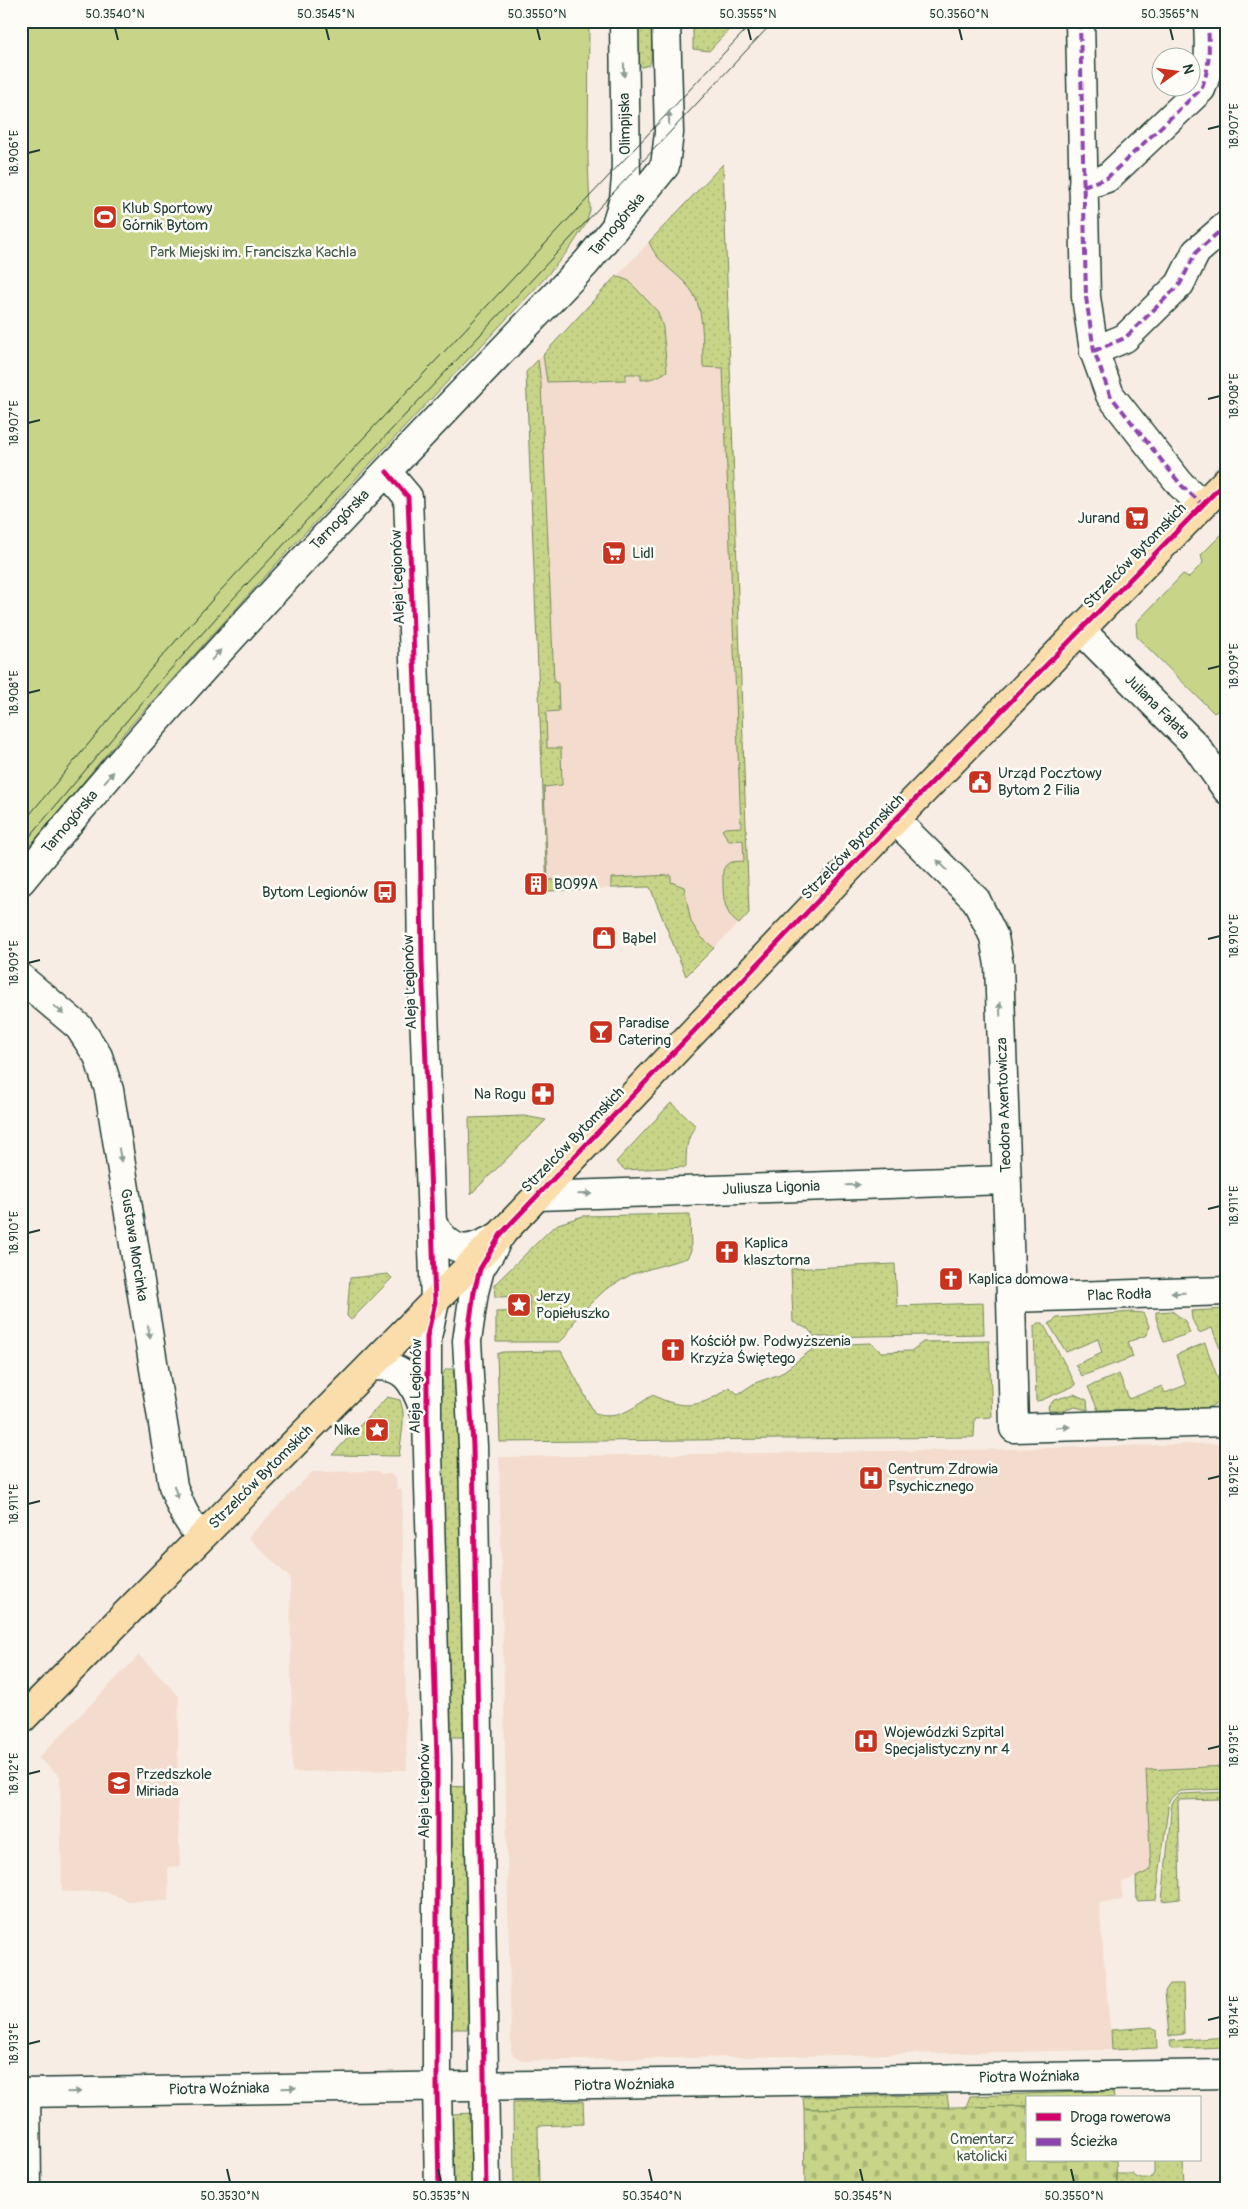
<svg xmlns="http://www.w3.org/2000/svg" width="1248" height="2209" viewBox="0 0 1248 2209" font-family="Pangolin,sans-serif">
	<defs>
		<pattern id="grass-dots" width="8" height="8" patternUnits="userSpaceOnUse" patternTransform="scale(1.25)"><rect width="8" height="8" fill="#c8d588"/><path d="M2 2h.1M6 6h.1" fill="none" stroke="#abb876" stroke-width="1.8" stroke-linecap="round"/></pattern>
		<pattern id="cemetery-stones" width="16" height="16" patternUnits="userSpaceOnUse" patternTransform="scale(1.25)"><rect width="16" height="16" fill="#c8d588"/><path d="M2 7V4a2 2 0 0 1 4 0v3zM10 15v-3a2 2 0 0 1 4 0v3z" fill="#abb876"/></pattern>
	</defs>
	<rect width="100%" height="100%" fill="#f8ede4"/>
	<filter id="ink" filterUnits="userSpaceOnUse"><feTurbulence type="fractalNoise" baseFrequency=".02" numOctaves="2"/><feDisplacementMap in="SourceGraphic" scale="10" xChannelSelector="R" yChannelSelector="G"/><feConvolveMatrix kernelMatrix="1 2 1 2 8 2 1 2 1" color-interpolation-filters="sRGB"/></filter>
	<g filter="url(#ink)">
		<g fill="#f3dccd">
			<polygon points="723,164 749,913 686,976 650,887 547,891 526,372"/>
			<polygon points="1227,1443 1227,1766 1146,1770 1151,1870 1121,1883 1123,1900 1099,1903 1112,2050 523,2061 514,2056 511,2052 499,1457 1007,1449"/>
			<polygon points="379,1471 380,1474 391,1474 396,1480 397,1489 402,1489 407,1770 292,1772 290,1578 248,1537 312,1472"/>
			<polygon points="139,1655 179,1696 177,1790 180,1866 168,1867 169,1901 128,1901 106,1891 62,1892 60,1776 38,1758"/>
		</g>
		<g fill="url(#grass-dots)" stroke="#74895e">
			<polygon points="693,21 737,21 709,51 693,49"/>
			<path d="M635 22 652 32 651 61 649 65 642 67C630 59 635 35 635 22Z"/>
			<path d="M723 164 749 913 739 924C721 912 723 890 723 871 726 860 735 862 744 861L743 840 729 841 722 830 725 828 741 827 723 368 703 367C702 342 706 305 687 285 674 271 656 261 649 242Z"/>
			<path d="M616 276 629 281 658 312 663 328 667 371C658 378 651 379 641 380V374H626V380L547 382 543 355Z"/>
			<polygon points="538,360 541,384 554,682 558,683 559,711 546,712 547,748 561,748 562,785 544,787 548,880 587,879 589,889 547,891 526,372"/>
			<polygon points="671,875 671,882 684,887 691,922 701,937 714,948 686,976 650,887 611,888 611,878 613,878"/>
			<path d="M671 1103 696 1126C686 1137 686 1153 686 1167L625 1170 616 1162Z"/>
			<polygon points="524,1116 546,1120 471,1194 469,1118"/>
			<polygon points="690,1214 691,1251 687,1258 632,1274 606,1289 578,1315 566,1336 560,1342 496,1342 496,1312 530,1311 529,1296 495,1297 494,1285 549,1231 558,1224 583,1216"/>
			<polygon points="895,1264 897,1306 983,1303 984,1334 815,1337 808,1329 793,1322 791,1269"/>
			<polygon points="388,1274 392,1278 351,1320 347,1316 350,1278"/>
			<polygon points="1227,1309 1227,1367 1212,1328 1199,1333 1192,1319 1191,1311"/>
			<polygon points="1172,1311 1185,1321 1190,1333 1164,1342 1156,1318 1156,1312"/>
			<polygon points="1132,1312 1143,1313 1149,1326 1147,1335 1128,1342 1133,1357 1082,1376 1075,1365 1102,1353 1098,1339 1066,1352 1049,1324 1057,1318"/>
			<polygon points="1038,1323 1043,1323 1076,1385 1042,1400 1036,1401 1034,1326"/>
			<path d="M989 1341 992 1417 975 1418 974 1437 500 1442 497 1354 502 1352 561 1351 595 1414C620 1421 633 1407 653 1395 682 1411 704 1407 729 1387L738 1394 755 1383 780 1374 818 1345 871 1343 881 1352 911 1351 923 1342Z"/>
			<path d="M1205 1343 1222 1390C1223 1400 1216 1405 1207 1408L1098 1410 1088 1387 1119 1374 1129 1399 1162 1386 1165 1393 1186 1385 1176 1355Z"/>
			<polygon points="446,1369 455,1369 460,1374 467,1737 446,1737 439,1381"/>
			<polygon points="1074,1394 1087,1400 1088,1410 1075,1407 1063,1411 1049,1411 1048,1407 1054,1400"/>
			<polygon points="387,1397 400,1400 403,1411 403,1425 399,1456 332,1455"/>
			<polygon points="1227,1766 1227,1789 1179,1791 1169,1800 1156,1900 1137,1901 1136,1877 1151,1870 1146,1770"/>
			<polygon points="446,1786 467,1787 473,2029 451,2029"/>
			<polygon points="1226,1792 1227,1821 1222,1821 1221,1799 1178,1800 1180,1899 1162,1901 1172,1803 1180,1794"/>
			<polygon points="1170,1984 1183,1984 1184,2034 1169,2036 1165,1991"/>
			<polygon points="1152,2027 1156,2030 1157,2048 1112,2050 1111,2030"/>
			<polygon points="1227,2037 1227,2047 1171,2049 1170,2041"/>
			<polygon points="1113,2091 1114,2098 1027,2098 1027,2106 966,2107 970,2096"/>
			<polygon points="947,2095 949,2108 804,2109 803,2097"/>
			<polygon points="583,2101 584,2124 538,2126 539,2188 514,2188 513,2102"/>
			<polygon points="474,2113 476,2188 453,2188 452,2114"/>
			<path d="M1154 2160H1183L1184 2188H1117V2174H1133C1138 2180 1144 2180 1151 2178L1154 2173Z"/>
		</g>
		<polygon fill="url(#cemetery-stones)" stroke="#74895e" points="1027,2106 1027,2160 1116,2160 1117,2188 805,2188 804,2109"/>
		<g fill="#c8d588" stroke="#74895e">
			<polygon points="21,21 589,21 588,160 590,210 586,224 571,247 544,279 289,550 129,727 21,857"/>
			<polygon points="1223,533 1227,535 1227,704 1214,713 1137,637 1136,623 1183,574 1188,578 1203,563 1201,555"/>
		</g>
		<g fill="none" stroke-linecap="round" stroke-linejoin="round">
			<defs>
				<g id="minor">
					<polyline points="1080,21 1086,297 1094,351 1110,395 1181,485 1202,504"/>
					<path d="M1083 186 1107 178 1201 89C1211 67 1209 45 1208 21"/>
					<polyline points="617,221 624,199 626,178 624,21"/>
					<polyline points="1094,351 1125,338 1180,284 1196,252 1227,225"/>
					<polyline points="387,472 408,497 420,820 422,958 435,1302 427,1337 427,1418 437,1758 437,2086 439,2188"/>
					<polyline points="1081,630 1196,746 1227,790"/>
					<polyline points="895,820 976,900 994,937 999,965 1011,1298 1014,1428 1227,1422"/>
					<path d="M21 881C197 664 393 465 586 263L665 166 669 133 666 21"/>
					<path d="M21 978 79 1027 98 1056 109 1090 173 1486C180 1506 187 1522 201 1537"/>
					<polyline points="537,1196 1006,1180"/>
					<path d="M432 1223C455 1258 469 1252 501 1235"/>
					<polyline points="1011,1298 1227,1291"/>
					<path d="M370 1367C404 1362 414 1382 424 1410"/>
					<polyline points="21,2093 1227,2074"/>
					<polyline points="26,2093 27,2188"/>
					<polyline points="486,2188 473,1446 467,1341 474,1292 480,1269 495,1245"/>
				</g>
				<polyline id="major" points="21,1720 501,1234 895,820 1227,480"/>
			</defs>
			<use href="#minor" stroke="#1f3d34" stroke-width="31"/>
			<use href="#major" stroke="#1f3d34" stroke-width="31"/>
			<use href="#minor" stroke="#fdfcf7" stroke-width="28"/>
			<use href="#major" stroke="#fbddab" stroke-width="28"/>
			<g stroke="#1f3d34" stroke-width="1">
				<polyline points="21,825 150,670 220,591 754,21"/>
				<polyline points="21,847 161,680 231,601 774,21"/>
			</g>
			<g stroke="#8e44ad" stroke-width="4" stroke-dasharray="8 4" stroke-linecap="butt">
				<polyline points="1080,21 1086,297 1094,351 1110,395 1181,485 1202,504"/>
				<path d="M1083 186 1107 178 1201 89C1211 67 1209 45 1208 21"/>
				<polyline points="1094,351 1125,338 1180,284 1196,252 1227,225"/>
			</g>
			<defs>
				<g id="cycleway">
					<polyline points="387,472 408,497 420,820 422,958 435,1302 427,1337 427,1418 437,1758 437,2086 439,2188"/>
					<polyline points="486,2188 473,1446 467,1341 474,1292 480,1269 501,1234 537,1196 895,820 1227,480"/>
				</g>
			</defs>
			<use href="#cycleway" stroke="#fdfcf7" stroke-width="8"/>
			<use href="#cycleway" stroke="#d6006c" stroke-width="5"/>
		</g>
		<defs><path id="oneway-solid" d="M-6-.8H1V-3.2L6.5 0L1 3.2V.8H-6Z" transform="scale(1.25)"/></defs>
		<g fill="#8e9c96">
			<use href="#oneway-solid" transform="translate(624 70) rotate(89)"/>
			<use href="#oneway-solid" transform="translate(669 118) rotate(-91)"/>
			<use href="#oneway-solid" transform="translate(216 655) rotate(-48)"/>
			<use href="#oneway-solid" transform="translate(109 777) rotate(-49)"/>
			<use href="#oneway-solid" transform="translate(942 865) rotate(-136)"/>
			<use href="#oneway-solid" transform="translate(1000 1009) rotate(-92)"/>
			<use href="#oneway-solid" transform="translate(59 1010) rotate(40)"/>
			<use href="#oneway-solid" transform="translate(120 1155) rotate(81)"/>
			<use href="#oneway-solid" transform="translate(853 1185) rotate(-2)"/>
			<use href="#oneway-solid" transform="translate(585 1194) rotate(-2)"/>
			<use href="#oneway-solid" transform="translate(1178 1293) rotate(178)"/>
			<use href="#oneway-solid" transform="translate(149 1332) rotate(81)"/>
			<use href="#oneway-solid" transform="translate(1063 1427) rotate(-2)"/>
			<use href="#oneway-solid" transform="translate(176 1492) rotate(72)"/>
			<use href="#oneway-solid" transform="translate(289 2088) rotate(-1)"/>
			<use href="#oneway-solid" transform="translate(74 2092) rotate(-1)"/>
		</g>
	</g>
	<path fill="none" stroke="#1f3d34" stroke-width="2" d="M115 28 118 40M326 28 329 40M537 28 540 40M748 28 751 40M959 28 962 40M1170 28 1173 40M1208 129 1220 126M28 153 40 150M1208 399 1220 396M28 423 40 420M1208 669 1220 666M28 693 40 690M1208 939 1220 936M28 963 40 960M1208 1209 1220 1206M28 1233 40 1230M1208 1479 1220 1476M28 1504 40 1501M1208 1749 1220 1746M28 1774 40 1771M1208 2020 1220 2017M28 2044 40 2041M227 2169 230 2182M438 2169 441 2182M649 2169 652 2182M860 2169 863 2182M1071 2169 1074 2182"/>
	<defs>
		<symbol id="stadium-square" viewBox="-11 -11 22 22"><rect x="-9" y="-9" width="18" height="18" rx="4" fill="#c8321e" stroke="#fdfcf7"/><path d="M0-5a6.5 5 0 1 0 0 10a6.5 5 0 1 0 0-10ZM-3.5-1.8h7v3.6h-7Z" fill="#fff"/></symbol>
		<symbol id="supermarket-square" viewBox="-11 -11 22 22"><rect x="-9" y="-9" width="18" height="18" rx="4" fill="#c8321e" stroke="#fdfcf7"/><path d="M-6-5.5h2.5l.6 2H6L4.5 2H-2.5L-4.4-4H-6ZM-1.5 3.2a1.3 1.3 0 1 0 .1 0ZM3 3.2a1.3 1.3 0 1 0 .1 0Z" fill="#fff"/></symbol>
		<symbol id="civic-square" viewBox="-11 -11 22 22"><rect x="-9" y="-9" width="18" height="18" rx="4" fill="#c8321e" stroke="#fdfcf7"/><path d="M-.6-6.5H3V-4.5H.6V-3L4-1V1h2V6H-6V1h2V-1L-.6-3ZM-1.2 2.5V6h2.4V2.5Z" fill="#fff"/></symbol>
		<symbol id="building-square" viewBox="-11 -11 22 22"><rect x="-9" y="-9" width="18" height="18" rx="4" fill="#c8321e" stroke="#fdfcf7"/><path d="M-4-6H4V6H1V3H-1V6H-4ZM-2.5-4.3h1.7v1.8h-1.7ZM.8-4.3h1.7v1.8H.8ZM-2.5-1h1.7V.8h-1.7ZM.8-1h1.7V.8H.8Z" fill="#fff"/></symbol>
		<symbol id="bus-square" viewBox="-11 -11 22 22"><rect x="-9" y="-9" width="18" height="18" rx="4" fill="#c8321e" stroke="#fdfcf7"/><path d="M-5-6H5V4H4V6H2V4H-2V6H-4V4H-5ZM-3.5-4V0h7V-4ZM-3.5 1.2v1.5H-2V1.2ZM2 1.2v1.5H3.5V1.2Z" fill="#fff"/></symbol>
		<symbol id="shop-square" viewBox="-11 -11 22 22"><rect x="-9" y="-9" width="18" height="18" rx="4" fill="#c8321e" stroke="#fdfcf7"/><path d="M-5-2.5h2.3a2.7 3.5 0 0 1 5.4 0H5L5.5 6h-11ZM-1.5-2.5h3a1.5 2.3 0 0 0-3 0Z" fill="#fff"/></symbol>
		<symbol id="bar-square" viewBox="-11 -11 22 22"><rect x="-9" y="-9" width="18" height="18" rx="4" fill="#c8321e" stroke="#fdfcf7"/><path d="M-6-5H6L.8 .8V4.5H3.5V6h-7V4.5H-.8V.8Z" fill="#fff"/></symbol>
		<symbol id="pharmacy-square" viewBox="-11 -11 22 22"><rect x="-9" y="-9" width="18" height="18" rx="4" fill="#c8321e" stroke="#fdfcf7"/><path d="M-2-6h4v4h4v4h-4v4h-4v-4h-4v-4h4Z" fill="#fff"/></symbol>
		<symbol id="church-square" viewBox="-11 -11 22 22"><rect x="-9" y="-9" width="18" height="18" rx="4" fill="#c8321e" stroke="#fdfcf7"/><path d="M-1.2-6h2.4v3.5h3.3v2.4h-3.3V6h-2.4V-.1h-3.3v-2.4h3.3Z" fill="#fff"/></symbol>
		<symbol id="sight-square" viewBox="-11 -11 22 22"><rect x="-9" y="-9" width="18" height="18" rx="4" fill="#c8321e" stroke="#fdfcf7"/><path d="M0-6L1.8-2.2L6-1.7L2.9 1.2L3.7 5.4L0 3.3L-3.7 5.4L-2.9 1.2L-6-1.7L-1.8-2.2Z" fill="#fff"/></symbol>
		<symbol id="hospital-square" viewBox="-11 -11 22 22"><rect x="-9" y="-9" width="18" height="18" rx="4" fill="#c8321e" stroke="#fdfcf7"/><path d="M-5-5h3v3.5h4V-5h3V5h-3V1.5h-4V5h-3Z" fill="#fff"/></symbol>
		<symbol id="school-square" viewBox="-11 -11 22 22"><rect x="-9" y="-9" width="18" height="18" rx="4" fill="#c8321e" stroke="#fdfcf7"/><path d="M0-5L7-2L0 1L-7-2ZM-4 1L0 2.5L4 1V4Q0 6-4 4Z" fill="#fff"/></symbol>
	</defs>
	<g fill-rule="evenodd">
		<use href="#stadium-square" x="91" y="203" width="28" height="28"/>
		<use href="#supermarket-square" x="1123" y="504" width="28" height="28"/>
		<use href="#supermarket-square" x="600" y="539" width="28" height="28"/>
		<use href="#civic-square" x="966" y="768" width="28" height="28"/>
		<use href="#building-square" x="522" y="870" width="28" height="28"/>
		<use href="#bus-square" x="371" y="878" width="28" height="28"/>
		<use href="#shop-square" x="590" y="924" width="28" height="28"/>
		<use href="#bar-square" x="587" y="1018" width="28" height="28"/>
		<use href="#pharmacy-square" x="529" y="1080" width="28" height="28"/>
		<use href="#church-square" x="713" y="1238" width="28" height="28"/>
		<use href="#church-square" x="937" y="1265" width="28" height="28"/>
		<use href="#sight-square" x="505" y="1291" width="28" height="28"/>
		<use href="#church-square" x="659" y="1336" width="28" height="28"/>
		<use href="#sight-square" x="363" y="1416" width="28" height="28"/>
		<use href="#hospital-square" x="857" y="1464" width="28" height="28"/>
		<use href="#hospital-square" x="852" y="1727" width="28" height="28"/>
		<use href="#school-square" x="105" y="1769" width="28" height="28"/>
	</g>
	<g text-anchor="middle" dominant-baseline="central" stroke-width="5" stroke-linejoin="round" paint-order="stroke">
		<g font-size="15" fill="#1f3d34" stroke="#fdfcf7">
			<text transform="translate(625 124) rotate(-91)">Olimpijska</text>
			<text transform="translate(617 225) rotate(-50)">Tarnogórska</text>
			<text transform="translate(340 520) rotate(-46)">Tarnogórska</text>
			<text transform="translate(1135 556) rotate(-46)">Strzelców Bytomskich</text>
			<text transform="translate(398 577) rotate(-92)">Aleja Legionów</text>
			<text transform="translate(1157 707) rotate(45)">Juliana Fałata</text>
			<text transform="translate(70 822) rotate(-50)">Tarnogórska</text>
			<text transform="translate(853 847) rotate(-46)">Strzelców Bytomskich</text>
			<text transform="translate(410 982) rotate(-92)">Aleja Legionów</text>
			<text transform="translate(1004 1105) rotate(-92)">Teodora Axentowicza</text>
			<text transform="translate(573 1140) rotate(-46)">Strzelców Bytomskich</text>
			<text transform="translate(771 1188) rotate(-2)">Juliusza Ligonia</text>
			<text transform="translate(134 1245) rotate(81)">Gustawa Morcinka</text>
			<text transform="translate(1119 1295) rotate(-2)">Plac Rodła</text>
			<text transform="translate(416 1386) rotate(-89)">Aleja Legionów</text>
			<text transform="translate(261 1477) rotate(-45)">Strzelców Bytomskich</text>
			<text transform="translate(424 1791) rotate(-90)">Aleja Legionów</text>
			<text transform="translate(1029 2077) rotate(-1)">Piotra Woźniaka</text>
			<text transform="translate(624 2085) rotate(-1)">Piotra Woźniaka</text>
			<text transform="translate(219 2089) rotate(-1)">Piotra Woźniaka</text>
		</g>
		<g font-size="15" fill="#1f3d34" stroke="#fdfcf7" text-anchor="start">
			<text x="122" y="208">Klub Sportowy<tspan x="122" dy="17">Górnik Bytom</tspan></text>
			<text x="1120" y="518" text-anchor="end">Jurand</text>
			<text x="632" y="553">Lidl</text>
			<text x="998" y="773">Urząd Pocztowy<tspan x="998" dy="17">Bytom 2 Filia</tspan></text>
			<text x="554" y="884">B099A</text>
			<text x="368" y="892" text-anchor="end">Bytom Legionów</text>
			<text x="622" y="938">Bąbel</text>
			<text x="618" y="1023">Paradise<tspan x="618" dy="17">Catering</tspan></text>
			<text x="526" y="1094" text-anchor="end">Na Rogu</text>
			<text x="744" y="1243">Kaplica<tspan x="744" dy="17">klasztorna</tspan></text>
			<text x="968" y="1279">Kaplica domowa</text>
			<text x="536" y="1296">Jerzy<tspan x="536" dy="17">Popiełuszko</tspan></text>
			<text x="690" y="1341">Kościół pw. Podwyższenia<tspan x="690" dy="17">Krzyża Świętego</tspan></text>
			<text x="360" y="1430" text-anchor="end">Nike</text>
			<text x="888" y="1469">Centrum Zdrowia<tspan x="888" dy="17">Psychicznego</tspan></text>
			<text x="884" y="1732">Wojewódzki Szpital<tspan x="884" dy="17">Specjalistyczny nr 4</tspan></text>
			<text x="136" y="1774">Przedszkole<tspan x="136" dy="17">Miriada</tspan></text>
		</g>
		<g font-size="15" fill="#415b45" stroke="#fdfcf7">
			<text x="253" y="252">Park Miejski im. Franciszka Kachla</text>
			<text x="982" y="2139">Cmentarz<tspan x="982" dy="17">katolicki</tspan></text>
		</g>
	</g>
	<rect width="1248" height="2209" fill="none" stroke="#fdfcf7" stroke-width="55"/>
	<rect x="1026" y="2096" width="175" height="65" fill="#fdfcf7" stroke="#a4b0a9"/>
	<rect x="1036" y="2113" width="25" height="8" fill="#d6006c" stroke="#a4b0a9"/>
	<text x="1070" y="2122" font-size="15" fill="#1f3d34">Droga rowerowa</text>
	<rect x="1036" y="2138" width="25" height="8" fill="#8e44ad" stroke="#a4b0a9"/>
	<text x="1070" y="2146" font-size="15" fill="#1f3d34">Ścieżka</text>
	<g transform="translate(1176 72) rotate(76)"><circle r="24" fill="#fdfcf7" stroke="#a4b0a9"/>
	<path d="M0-4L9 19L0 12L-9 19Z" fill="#c8321e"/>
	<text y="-8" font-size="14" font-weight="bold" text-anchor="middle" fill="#1f3d34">N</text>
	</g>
	<rect x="28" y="28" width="1192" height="2154" fill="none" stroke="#1f3d34" stroke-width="2"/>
	<g font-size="12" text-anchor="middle" fill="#1f3d34">
		<text x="115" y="18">50.3540°N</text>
		<text x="326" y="18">50.3545°N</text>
		<text x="537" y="18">50.3550°N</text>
		<text x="748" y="18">50.3555°N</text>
		<text x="959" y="18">50.3560°N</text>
		<text x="1170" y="18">50.3565°N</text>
		<text transform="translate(1234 126) rotate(-90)" y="4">18.907°E</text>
		<text transform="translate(14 153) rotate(-90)" y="4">18.906°E</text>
		<text transform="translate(1234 396) rotate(-90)" y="4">18.908°E</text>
		<text transform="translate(14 423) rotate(-90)" y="4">18.907°E</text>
		<text transform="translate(1234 666) rotate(-90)" y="4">18.909°E</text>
		<text transform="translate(14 693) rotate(-90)" y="4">18.908°E</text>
		<text transform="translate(1234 936) rotate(-90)" y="4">18.910°E</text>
		<text transform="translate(14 963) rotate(-90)" y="4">18.909°E</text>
		<text transform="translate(1234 1206) rotate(-90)" y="4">18.911°E</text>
		<text transform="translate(14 1233) rotate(-90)" y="4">18.910°E</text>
		<text transform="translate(1234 1476) rotate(-90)" y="4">18.912°E</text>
		<text transform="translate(14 1504) rotate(-90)" y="4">18.911°E</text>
		<text transform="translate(1234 1746) rotate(-90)" y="4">18.913°E</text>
		<text transform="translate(14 1774) rotate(-90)" y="4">18.912°E</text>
		<text transform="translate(1234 2017) rotate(-90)" y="4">18.914°E</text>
		<text transform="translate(14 2044) rotate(-90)" y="4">18.913°E</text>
		<text x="230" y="2200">50.3530°N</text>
		<text x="441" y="2200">50.3535°N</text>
		<text x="652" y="2200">50.3540°N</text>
		<text x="863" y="2200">50.3545°N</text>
		<text x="1074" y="2200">50.3550°N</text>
	</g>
</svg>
